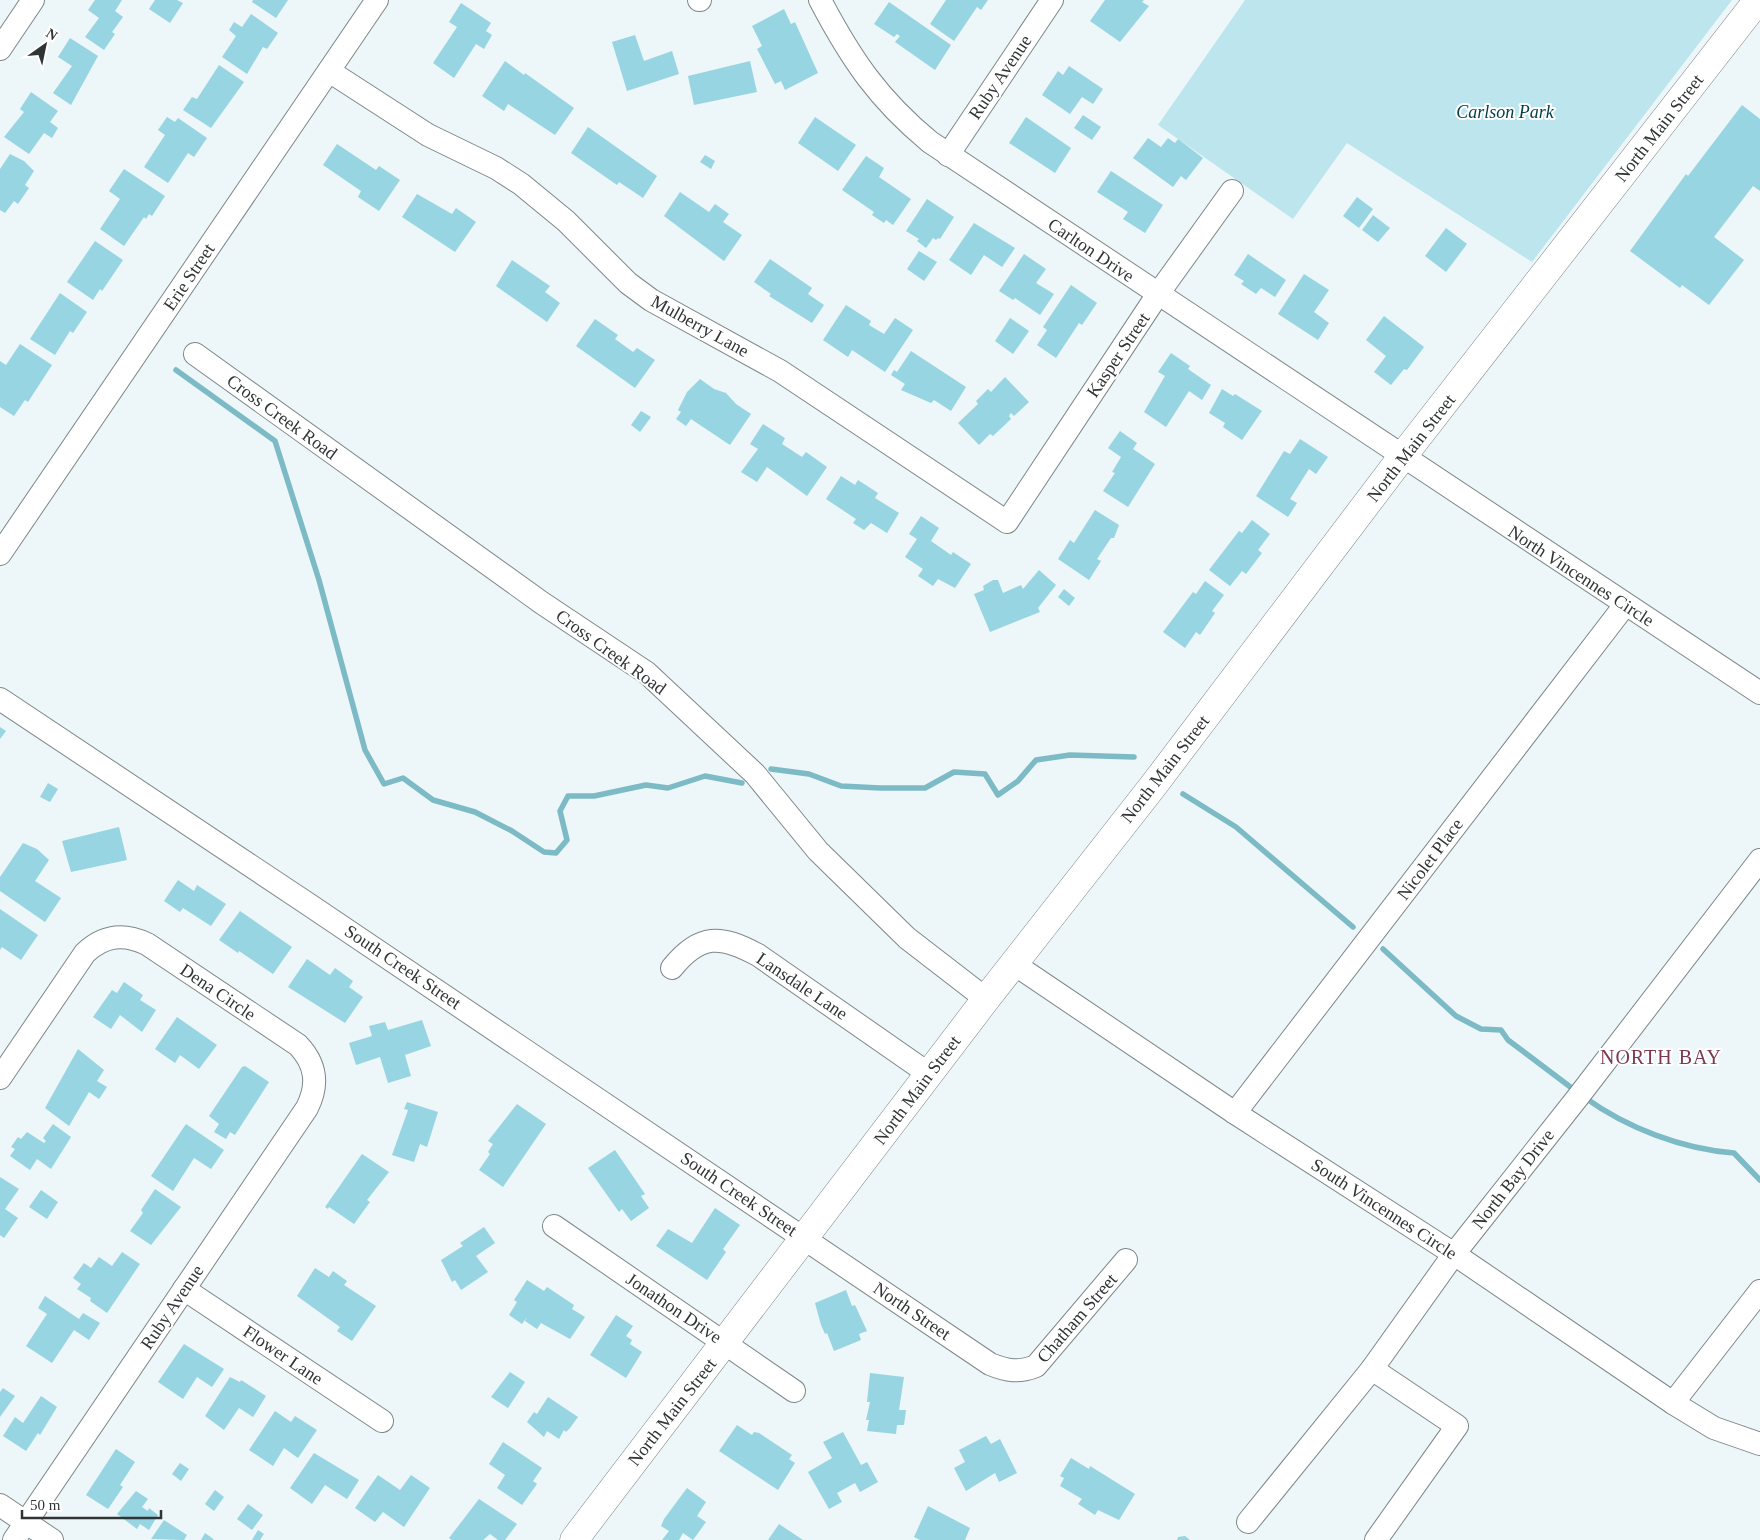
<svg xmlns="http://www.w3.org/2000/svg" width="1760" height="1540" viewBox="0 0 1760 1540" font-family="Georgia,serif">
	<rect width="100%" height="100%" fill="#edf6f8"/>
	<polygon fill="#bde5ed" points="1245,0 1732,0 1532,262 1347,143 1293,219 1158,125"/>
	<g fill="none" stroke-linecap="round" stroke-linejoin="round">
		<g stroke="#7cbac6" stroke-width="5.5">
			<polyline points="176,370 275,441 319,580 365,750 384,784 403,778 433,800 475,812 512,831 544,852 556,853 567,840 560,811 568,796 594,796 646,785 668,788 705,776 742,783"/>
			<polyline points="771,769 809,774 841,786 880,788 925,788 954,772 985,774 998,795 1018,781 1036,760 1070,755 1134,757"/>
			<polyline points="1183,794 1236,827 1353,927"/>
			<polyline points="1383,949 1456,1016 1481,1029 1501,1030 1508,1040 1577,1092"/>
			<path d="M1584 1097C1627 1128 1682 1149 1734 1153L1760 1180"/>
		</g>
	</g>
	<g fill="#97d5e2">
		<polygon points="95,0 122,0 115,11 123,17 112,32 115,34 104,50 85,37 99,18 88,10"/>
		<polygon points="155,0 177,0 183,3 170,23 149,9"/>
		<polygon points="253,0 288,0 276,18 252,2"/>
		<polygon points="946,0 988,0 981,10 977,7 954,41 930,24"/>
		<polygon points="1105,0 1144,0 1142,2 1149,6 1120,42 1090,21"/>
		<polygon points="889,2 951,45 935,70 895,42 900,36 897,34 894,37 874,24"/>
		<polygon points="461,3 491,23 486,31 492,35 484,49 476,44 454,78 433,63 457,27 449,22"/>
		<polygon points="784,9 791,24 795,22 818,73 785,90 781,81 775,84 757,49 762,46 752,26"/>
		<polygon points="251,14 278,33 267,49 263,47 247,74 222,57 236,36 229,30 234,22 242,27"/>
		<polygon points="635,35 644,61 672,51 679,74 627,91 612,42"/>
		<polygon points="70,38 98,56 71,105 53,93 72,66 58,57"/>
		<polygon points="505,61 524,75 525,73 574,108 555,135 508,104 504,111 482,96"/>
		<polygon points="750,61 757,92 694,105 688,76"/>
		<polygon points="219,65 244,82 211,128 183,110 192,97 197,99"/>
		<polygon points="1069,66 1103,89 1093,104 1082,97 1070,114 1042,95 1058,71 1063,75"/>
		<polygon points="31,92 58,111 50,122 58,128 52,138 44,133 29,154 4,137 24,112 20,109"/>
		<polygon points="1742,105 1760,119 1760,191 1753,186 1714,237 1744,260 1709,305 1682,285 1680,288 1630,251 1686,174 1688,176"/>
		<polygon points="1083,115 1101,127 1092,140 1074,128"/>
		<polygon points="167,117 175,122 178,118 207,138 194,157 188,153 168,183 144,167 165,135 158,130"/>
		<polygon points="815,117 856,145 838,171 798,143"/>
		<polygon points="1026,117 1071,148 1055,173 1009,143"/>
		<polygon points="588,127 657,176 643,198 619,182 617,185 571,153"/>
		<polygon points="1148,138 1161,147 1168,138 1175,143 1178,139 1203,158 1186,180 1181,176 1173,187 1133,158"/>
		<polygon points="337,144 376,170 379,166 400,180 379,211 358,197 361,191 323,165"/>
		<polygon points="10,154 24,161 34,171 25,185 29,188 18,204 14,201 5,213 0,210 0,169"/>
		<polygon points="705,155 715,161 711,169 700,162"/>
		<polygon points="866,156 884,168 879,177 911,199 893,225 886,220 884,223 872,215 874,212 842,190"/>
		<polygon points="124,169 165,196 152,216 149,214 146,219 144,217 124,246 100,229 120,199 109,191"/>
		<polygon points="1111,171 1163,205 1145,233 1123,219 1128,212 1097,192"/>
		<polygon points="680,192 709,212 715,204 729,214 723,222 742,235 724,261 664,216"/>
		<polygon points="417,194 452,214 456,208 476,222 455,252 402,217"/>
		<polygon points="1357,197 1373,209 1359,228 1343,216"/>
		<polygon points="927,199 954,217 940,239 938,238 936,240 933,238 926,248 917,241 919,239 906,231"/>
		<polygon points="1373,215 1390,228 1378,242 1362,230"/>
		<polygon points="974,223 1015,248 1002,267 984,255 971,275 949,260"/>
		<polygon points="1446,228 1467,244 1446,272 1425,256"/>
		<polygon points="95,241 123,260 102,291 100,289 93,300 67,282"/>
		<polygon points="919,251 937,262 924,281 907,269"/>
		<polygon points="1024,254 1046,269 1036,283 1054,294 1040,315 1015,298 1013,300 999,291"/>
		<polygon points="1248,254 1286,280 1275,297 1261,288 1256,294 1241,284 1244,281 1234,275"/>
		<polygon points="770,259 812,288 808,294 824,305 812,323 769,296 771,294 754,282"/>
		<polygon points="512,260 550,286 545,292 560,303 547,322 496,286"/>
		<polygon points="1304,274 1329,290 1314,312 1329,323 1318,340 1278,314"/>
		<polygon points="1071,285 1097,303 1082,325 1079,323 1056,358 1037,345 1047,330 1043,327"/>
		<polygon points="60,293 87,312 73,333 70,331 55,355 30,339"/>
		<polygon points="846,305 871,321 869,325 884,334 895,318 913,330 885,372 852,350 848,357 823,340"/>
		<polygon points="1384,316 1424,347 1407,370 1404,369 1391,385 1374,372 1386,356 1366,340"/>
		<polygon points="1010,318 1029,331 1013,354 995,341"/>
		<polygon points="595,319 618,335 615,339 633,352 637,348 655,360 635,388 576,346"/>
		<polygon points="20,344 52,365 28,402 25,400 14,416 0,407 0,361 6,365"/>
		<polygon points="911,351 966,387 951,411 934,400 931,403 901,390 905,384 891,375 894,370 897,372"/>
		<polygon points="1171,353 1190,366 1188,369 1211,385 1202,400 1189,391 1166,427 1144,412 1165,376 1158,372"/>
		<polygon points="1005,377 1029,402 1014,416 1011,413 1009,416 1011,419 993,436 990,434 979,445 958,423 978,404 976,401 988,389 991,392"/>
		<polygon points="700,379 714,389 726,393 736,404 751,414 730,445 691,419 686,426 676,419 681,412 678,410 687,392"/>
		<polygon points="1222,389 1233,396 1235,394 1262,411 1242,440 1223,427 1225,423 1209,413"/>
		<polygon points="641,411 651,417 640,432 631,425"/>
		<polygon points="763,424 785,438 782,444 802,457 806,452 827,467 807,496 767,467 757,482 741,472 758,449 750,444"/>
		<polygon points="1120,431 1137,443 1133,449 1155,464 1128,507 1103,491 1115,473 1112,472 1121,457 1108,448"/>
		<polygon points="1300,439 1328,457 1316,474 1309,469 1290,499 1297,503 1288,517 1256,496 1284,451 1290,454"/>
		<polygon points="841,476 855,485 858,480 878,493 875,498 899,513 887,533 871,523 864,530 853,523 856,519 826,499"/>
		<polygon points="1095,510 1119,525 1114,538 1111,538 1097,559 1101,561 1089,580 1058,559 1070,540 1074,543"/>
		<polygon points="921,516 939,528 931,541 951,555 953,552 971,564 955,588 938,579 933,586 918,576 923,569 905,557 917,539 909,534"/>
		<polygon points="1252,520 1270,534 1258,550 1262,553 1246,574 1242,571 1230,586 1209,570 1239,531 1242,533"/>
		<polygon points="1039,570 1056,585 1038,608 1040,612 990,632 974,594 984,590 983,586 993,580 998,580 1003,593 1021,585 1023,589"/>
		<polygon points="1205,581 1224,595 1212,611 1215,613 1200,635 1196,632 1185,648 1163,632 1193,592 1196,594"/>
		<polygon points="1064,589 1075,598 1069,606 1058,597"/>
		<polygon points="0,727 6,731 0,739"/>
		<polygon points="48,783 58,789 50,802 40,797"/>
		<polygon points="119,827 127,860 71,872 62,841"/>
		<polygon points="23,843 37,849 49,860 35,881 61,898 45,922 0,891 0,877"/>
		<polygon points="178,880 194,891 197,885 226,904 211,926 183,908 180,912 164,901"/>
		<polygon points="0,909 38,935 21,960 2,947 0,950"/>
		<polygon points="240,911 292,947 273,974 239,951 238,953 219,940"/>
		<polygon points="307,959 330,975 335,968 353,981 349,987 363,997 345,1023 288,987"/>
		<polygon points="124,982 143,995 140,1000 156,1010 142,1032 120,1015 111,1029 93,1017 112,990 117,993"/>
		<polygon points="177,1017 217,1045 199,1069 180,1055 175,1063 155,1049"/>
		<polygon points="422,1020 431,1046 405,1055 411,1076 388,1083 380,1057 356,1065 349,1043 372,1036 369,1026 385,1022 388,1030"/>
		<polygon points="78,1049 104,1070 97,1081 107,1087 99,1099 89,1092 69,1126 45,1108"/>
		<polygon points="245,1066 269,1082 235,1135 230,1132 226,1139 214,1132 219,1124 209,1116 242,1067"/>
		<polygon points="407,1102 438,1112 427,1147 420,1144 414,1162 392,1155 408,1110 404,1109"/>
		<polygon points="517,1104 546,1124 503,1187 479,1170 490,1154 488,1152 493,1144 488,1141"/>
		<polygon points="53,1124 71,1137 51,1169 37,1159 30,1170 10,1156 15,1149 11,1147 18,1137 21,1139 27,1132 44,1143 46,1141 43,1138"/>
		<polygon points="186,1124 224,1150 211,1169 194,1158 173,1191 151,1176"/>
		<polygon points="615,1150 645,1194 641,1196 649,1208 631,1221 622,1209 619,1212 588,1168"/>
		<polygon points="362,1154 389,1172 367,1200 370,1202 354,1224 329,1207 328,1209 325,1207"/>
		<polygon points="0,1177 19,1189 5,1209 18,1218 4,1238 0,1235"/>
		<polygon points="155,1189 181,1207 151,1245 130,1231 143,1213 141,1210"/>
		<polygon points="41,1190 58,1202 47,1219 29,1207"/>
		<polygon points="715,1208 740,1225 723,1249 726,1252 707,1280 656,1246 668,1229 692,1243"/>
		<polygon points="484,1227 495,1243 476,1256 488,1272 461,1290 455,1280 452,1282 441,1260 463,1246 460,1243"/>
		<polygon points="122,1252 140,1264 107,1313 90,1301 91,1298 77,1289 81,1284 73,1278 84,1263 91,1268 99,1257 112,1266"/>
		<polygon points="315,1268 329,1277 333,1271 347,1281 344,1285 376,1306 352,1341 337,1331 340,1327 297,1296"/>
		<polygon points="527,1280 544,1291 547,1287 574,1305 572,1309 585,1317 570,1339 541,1323 537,1329 525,1321 527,1317 522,1324 509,1315 517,1302 514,1300"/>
		<polygon points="846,1290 852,1306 855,1305 867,1331 859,1334 861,1340 834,1351 827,1333 825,1334 821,1325 815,1303"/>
		<polygon points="45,1296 79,1319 83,1313 100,1323 89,1340 74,1330 52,1363 26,1346 47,1314 38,1308"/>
		<polygon points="616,1315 633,1326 626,1336 632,1340 630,1344 642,1352 626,1378 590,1355"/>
		<polygon points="184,1344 224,1369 212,1387 197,1377 183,1399 158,1382"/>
		<polygon points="510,1372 525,1382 508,1408 491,1397"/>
		<polygon points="870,1373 904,1377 899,1410 906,1410 904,1425 897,1425 896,1434 867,1431 869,1420 866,1420 870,1402 867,1402"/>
		<polygon points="230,1377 240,1382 241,1380 266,1396 253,1417 239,1408 224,1430 205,1416"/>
		<polygon points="3,1388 15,1396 0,1417 0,1392"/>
		<polygon points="41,1396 57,1407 40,1435 38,1433 26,1451 3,1436 15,1417 23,1423"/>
		<polygon points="548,1397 578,1417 570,1428 566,1432 564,1430 559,1439 547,1431 544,1437 527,1422 534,1412 537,1414"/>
		<polygon points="275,1411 291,1422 295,1416 317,1430 298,1458 284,1448 273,1466 249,1450"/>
		<polygon points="737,1425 752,1435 754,1432 759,1433 792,1455 789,1459 795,1463 778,1490 719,1451"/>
		<polygon points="843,1432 861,1465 867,1462 878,1482 860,1492 855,1483 837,1493 842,1502 829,1509 808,1472 832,1458 823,1442"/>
		<polygon points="986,1436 991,1444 1000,1439 1017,1473 999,1482 995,1473 966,1491 954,1468 965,1462 959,1450"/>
		<polygon points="503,1442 542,1468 533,1481 537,1484 522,1505 497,1488 505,1475 489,1464"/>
		<polygon points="116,1449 135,1462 120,1485 123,1487 108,1509 86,1495"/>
		<polygon points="314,1453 359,1480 347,1499 325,1485 312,1504 290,1488"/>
		<polygon points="1071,1458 1089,1469 1090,1466 1135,1494 1119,1520 1098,1510 1095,1515 1078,1504 1082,1499 1060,1486 1064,1478 1060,1476"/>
		<polygon points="180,1463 189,1469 181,1481 172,1474"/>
		<polygon points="378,1475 400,1490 411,1475 430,1488 404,1527 383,1512 375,1522 355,1508"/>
		<polygon points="687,1488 706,1502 697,1516 706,1522 693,1540 683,1533 679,1540 662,1540 669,1531 661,1526 664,1519"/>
		<polygon points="215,1490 224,1497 214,1511 205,1504"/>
		<polygon points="136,1491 148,1499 142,1507 148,1511 149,1508 158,1515 149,1530 140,1524 137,1529 117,1514"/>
		<polygon points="479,1499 517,1524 505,1540 498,1540 490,1534 483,1540 452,1540 449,1538"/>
		<polygon points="248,1504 263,1515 252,1530 237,1519"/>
		<polygon points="928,1506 970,1528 965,1540 920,1540 914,1537"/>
		<polygon points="164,1520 187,1535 184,1540 151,1539"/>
		<polygon points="779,1524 803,1540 768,1540"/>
		<polygon points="258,1530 264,1534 260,1540 252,1540"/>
		<polygon points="205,1533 212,1538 214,1540 201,1540"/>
		<polygon points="1185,1536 1190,1540 1177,1540 1178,1537"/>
	</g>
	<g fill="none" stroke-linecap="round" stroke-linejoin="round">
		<defs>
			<g id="minor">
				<polyline points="699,0 700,0"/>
				<path d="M820 0C851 59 878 99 930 142L1760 693"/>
				<polyline points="0,49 33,0"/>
				<polyline points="329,71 428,135 496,168 521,184 566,221 628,283 651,300 780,371 1007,522 1158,294 1232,191"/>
				<polyline points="948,155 1052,0"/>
				<polyline points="195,354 542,603 647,673 755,774 818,851 907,938 986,999"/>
				<polyline points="0,554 377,0"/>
				<path d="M0 699 311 906 990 1364C1007 1371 1019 1373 1036 1366L1126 1260"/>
				<polyline points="1014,964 1235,1113 1454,1254 1673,1403 1714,1428 1760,1444"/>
				<path d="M672 968C700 933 721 935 758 955L929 1074"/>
				<path d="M0 1078 85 953C104 935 124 933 147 944L298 1045C316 1064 319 1084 307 1108L14 1540"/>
				<polyline points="1235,1113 1625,605"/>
				<polyline points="554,1226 794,1391"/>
				<polyline points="184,1289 382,1421"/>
				<polyline points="1372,1369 1457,1426 1376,1540"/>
				<polyline points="1673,1403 1760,1291"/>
				<polyline points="0,1505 52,1540"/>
				<polyline points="1248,1522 1372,1369 1454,1254 1578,1097 1760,860"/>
			</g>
			<polyline id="major" points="574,1540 986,999 1153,786 1402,457 1758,0"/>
		</defs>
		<use href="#minor" stroke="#7e8789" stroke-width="24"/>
		<use href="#major" stroke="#7e8789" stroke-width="29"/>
		<use href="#minor" stroke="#fff" stroke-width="22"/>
		<use href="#major" stroke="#fff" stroke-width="28"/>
	</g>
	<g text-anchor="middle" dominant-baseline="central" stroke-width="4" stroke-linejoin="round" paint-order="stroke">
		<g font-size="18" fill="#313435" stroke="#fff">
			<text transform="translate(1000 77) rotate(-56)">Ruby Avenue</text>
			<text transform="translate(1659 128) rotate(-52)">North Main Street</text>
			<text transform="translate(1091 250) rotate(34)">Carlton Drive</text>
			<text transform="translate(189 277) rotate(-56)">Erie Street</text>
			<text transform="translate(700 326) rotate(29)">Mulberry Lane</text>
			<text transform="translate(1118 355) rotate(-56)">Kasper Street</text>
			<text transform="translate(282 417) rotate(36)">Cross Creek Road</text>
			<text transform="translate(1411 448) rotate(-52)">North Main Street</text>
			<text transform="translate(1581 576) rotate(33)">North Vincennes Circle</text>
			<text transform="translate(611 652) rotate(36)">Cross Creek Road</text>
			<text transform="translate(1165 769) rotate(-52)">North Main Street</text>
			<text transform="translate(1430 859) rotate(-53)">Nicolet Place</text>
			<text transform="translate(403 967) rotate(34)">South Creek Street</text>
			<text transform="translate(802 986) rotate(34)">Lansdale Lane</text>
			<text transform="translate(218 992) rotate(34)">Dena Circle</text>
			<text transform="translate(917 1090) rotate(-53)">North Main Street</text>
			<text transform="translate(1513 1179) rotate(-52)">North Bay Drive</text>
			<text transform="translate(739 1194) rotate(34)">South Creek Street</text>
			<text transform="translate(1384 1209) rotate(33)">South Vincennes Circle</text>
			<text transform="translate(172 1307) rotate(-56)">Ruby Avenue</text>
			<text transform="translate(674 1308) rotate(34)">Jonathon Drive</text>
			<text transform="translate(912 1311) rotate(34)">North Street</text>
			<text transform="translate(1077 1318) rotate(-49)">Chatham Street</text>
			<text transform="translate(283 1355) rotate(34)">Flower Lane</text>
			<text transform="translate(672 1412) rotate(-52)">North Main Street</text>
		</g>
		<g font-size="18" font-style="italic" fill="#044049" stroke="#fff">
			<text x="1505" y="112">Carlson Park</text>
		</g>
		<g font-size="20" letter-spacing="1" fill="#7e384f" stroke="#fff">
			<text x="1661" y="1057">NORTH BAY</text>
		</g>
	</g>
	<g transform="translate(45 45) rotate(33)" stroke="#ffffff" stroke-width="4" paint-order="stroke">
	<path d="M0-4L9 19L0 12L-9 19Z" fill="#313435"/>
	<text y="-8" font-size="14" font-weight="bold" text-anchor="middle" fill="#313435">N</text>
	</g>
	<path d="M22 1510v8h139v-8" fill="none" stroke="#313435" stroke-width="2.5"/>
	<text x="30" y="1510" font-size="15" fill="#313435" stroke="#ffffff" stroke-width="4" paint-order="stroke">50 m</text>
</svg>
